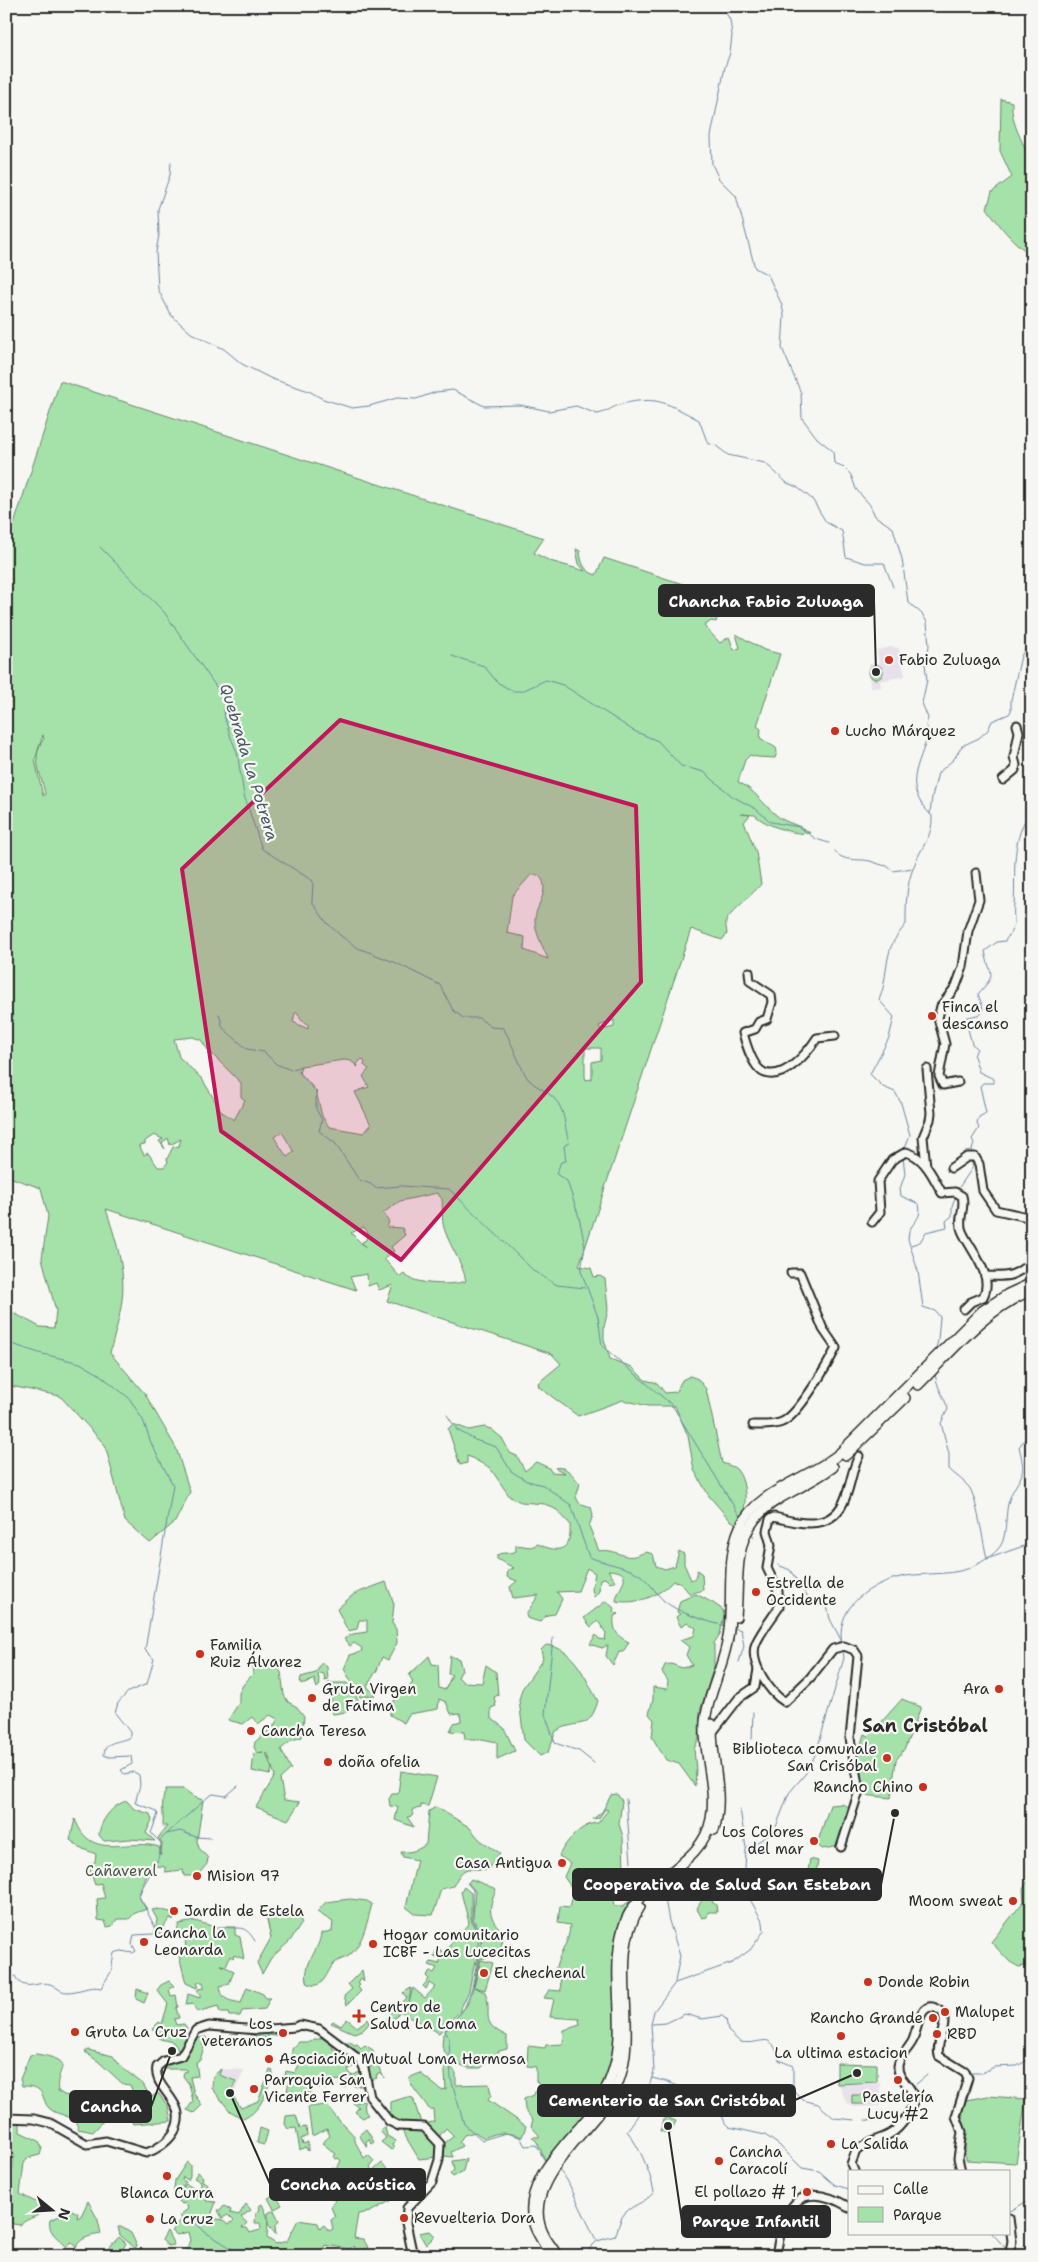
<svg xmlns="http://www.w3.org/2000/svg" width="1038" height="2262" viewBox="0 0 1038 2262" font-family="'Shantell Sans',sans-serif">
	<rect width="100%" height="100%" fill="#f6f6f2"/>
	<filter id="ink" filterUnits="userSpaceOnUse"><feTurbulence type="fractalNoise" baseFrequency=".02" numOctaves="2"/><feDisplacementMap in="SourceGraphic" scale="10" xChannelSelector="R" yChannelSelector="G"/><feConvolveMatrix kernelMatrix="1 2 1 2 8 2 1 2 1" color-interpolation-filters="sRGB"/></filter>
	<g filter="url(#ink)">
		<g fill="#e8e0ea">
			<polygon points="891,647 899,648 905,676 880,681 881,687 871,688 869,664 879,663 877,650"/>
			<polygon points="221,2069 244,2070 235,2091 216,2085"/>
			<polygon points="880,2083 880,2106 855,2107 846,2102 839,2084"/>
		</g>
		<g fill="#a5e2a9" stroke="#68866a" fill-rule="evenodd">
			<path d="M1001 99 1012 102C1010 129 1029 146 1032 172 1034 199 1032 228 1032 255 1012 243 1000 226 987 208L992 192 1012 177 1000 151Z"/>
			<path d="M60 381 544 538 534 553 550 561 585 571 579 564 576 549 580 551C581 563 584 571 596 575L604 558 698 589 699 601 711 612 716 609 719 612 716 622 711 621 704 626 720 643 729 637 734 650 740 648 736 634 764 650 780 654 757 726 761 729 760 738 776 748 777 752 775 758 757 757 750 755 745 760 738 782C754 789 763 804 776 815 786 824 800 824 810 833 797 836 764 825 755 815L741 814 750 815 744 822 756 852 761 884C755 892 727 916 726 921 725 925 727 930 727 934L722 940 691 929 579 1266 591 1268 594 1277 600 1276 605 1279 608 1310 604 1327V1339L610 1359 632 1367 645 1380 657 1383 665 1393 676 1392 682 1380 690 1376 698 1379 706 1389 722 1463C727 1465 734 1466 737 1470 747 1482 749 1513 736 1524L729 1519 709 1496 694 1470 688 1436 675 1406H648L623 1400 578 1416 539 1387 538 1383 561 1364 552 1354 387 1301 393 1285 379 1290 376 1283 368 1286 367 1274 350 1277 356 1290 106 1209C115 1238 126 1268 122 1300 120 1318 114 1336 110 1353L145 1394 176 1448 190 1492 175 1522 150 1543 125 1521 105 1445 60 1396 6 1385V1309L40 1327 54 1328 56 1311 42 1258 48 1216 41 1188 6 1176V549ZM43 735 44 739C29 756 43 777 45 795L43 796 35 760ZM531 875H538C553 887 535 906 535 920 535 933 543 947 548 959L524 950 525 937 507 933 512 896ZM295 1013H298L301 1020 308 1024V1029L293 1022ZM614 1020V1027L601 1030 599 1026ZM193 1037 201 1040 208 1050 241 1083V1097L245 1100 234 1120 222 1112 202 1079 179 1057 174 1039ZM585 1048H601V1060L592 1062V1079L586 1080 585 1077ZM362 1059 365 1062 364 1065 369 1069 363 1076 369 1087 355 1092 371 1125 364 1133 329 1127 322 1116 316 1091 299 1072 301 1066 344 1060 351 1061 358 1067 357 1064ZM282 1132 294 1152 287 1157 274 1137ZM154 1135 163 1139 159 1141 165 1149 162 1143 168 1138 170 1145 181 1139 179 1146 173 1147 167 1159 168 1162 164 1167H158L148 1153 144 1155 139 1145 145 1144V1141ZM437 1193 442 1199C443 1209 441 1221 445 1231 451 1248 463 1264 466 1281 454 1286 413 1285 404 1274L400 1277 384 1259 394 1251 391 1247 405 1235 402 1228 387 1227 389 1222 383 1213 400 1201ZM364 1227 368 1233 366 1240 362 1242 365 1247 351 1233Z"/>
			<circle cx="876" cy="672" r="7"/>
			<path d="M453 1424 469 1430 484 1427 491 1429 502 1438 510 1453 517 1456 525 1471 536 1462 549 1468 551 1472 565 1473 555 1468C567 1465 573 1476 580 1484L576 1497 579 1503 591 1507 593 1515 589 1526 599 1551C611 1549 615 1553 626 1556 633 1558 640 1554 646 1552L653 1554 656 1566 665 1569 675 1566 679 1551 684 1554V1564L691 1580 695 1578 697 1570 702 1574 703 1590 690 1594 680 1582 673 1581C659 1596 637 1605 616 1601 616 1589 639 1571 608 1570L615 1581 610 1583 605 1578 600 1579 599 1591 594 1597 592 1589 595 1573 587 1568 578 1591 557 1592 562 1599 555 1614 547 1615 540 1622 527 1618 526 1614 539 1595 513 1598 510 1587 517 1581 507 1577 508 1570 514 1568 497 1559V1555C504 1551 509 1555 516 1551V1545L531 1547 538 1544C559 1554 572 1551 570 1524L557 1510 545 1504 521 1502 510 1497 490 1468 470 1457 467 1456V1463L460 1465 448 1429Z"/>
			<polygon points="386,1582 394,1604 392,1623 396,1629 397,1643 388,1660 382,1657 377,1670 367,1686 375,1695 360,1697 344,1669 350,1655 361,1652 362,1648 354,1643 350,1646 344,1639 353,1634 367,1632 367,1620 359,1620 357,1629 348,1631 337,1609 354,1594"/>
			<polygon points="696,1594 713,1603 723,1610 724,1615 720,1634 714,1643 714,1666 700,1711 699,1738 694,1749 696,1770 695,1786 679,1764 666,1760 652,1737 654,1720 649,1714 653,1699 653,1687 667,1689 668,1681 662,1672 665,1665 671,1664 682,1668 692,1665 686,1655 689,1647 680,1640 694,1636 696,1628 687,1622 681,1627 676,1617 680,1614 677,1612 680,1601"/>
			<path d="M606 1601 614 1608 613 1612 618 1614 614 1616C613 1630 616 1636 629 1642L623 1652H619L613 1665 606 1656 608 1645 602 1648 590 1644 596 1635 599 1639 605 1640 606 1633 598 1621 591 1627 584 1618Z"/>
			<path d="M546 1645C575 1648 585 1679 598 1701 588 1733 580 1718 556 1731L548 1752 540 1756 524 1740 519 1700 522 1689 543 1659 541 1650Z"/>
			<polygon points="429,1656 432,1664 438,1665 439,1688 445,1690 452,1675 448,1674 450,1656 459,1659 462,1670 458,1677 463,1682 482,1683 486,1665 496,1672 498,1695 494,1697 496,1706 491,1708 491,1718 504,1728 515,1751 497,1759 497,1742 482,1739 465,1739 464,1732 450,1731 454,1723 461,1721 460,1713 451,1714 446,1702 439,1699 438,1709 409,1714 404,1723 390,1715 390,1708 400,1690 404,1693 413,1682 409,1675"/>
			<polygon points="271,1661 281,1672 284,1695 288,1702 297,1707 304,1716 302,1737 292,1740 281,1749 291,1769 280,1779 284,1800 300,1802 288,1820 256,1807 275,1776 268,1754 266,1753 272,1769 270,1775 252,1771 254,1754 263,1752 257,1753 254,1747 255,1742 273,1727 278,1719 270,1715 258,1724 252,1717 243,1724 228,1720 239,1703 239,1693 243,1685 253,1674 252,1666 261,1662"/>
			<polygon points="322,1662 327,1667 328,1680 325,1681 324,1674 320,1673 318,1675 320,1685 317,1688 314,1679 305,1684 300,1683 301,1677 316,1673"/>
			<polygon points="328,1683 347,1683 359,1701 346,1712 333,1714 329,1708 332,1703"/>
			<polygon points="902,1699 921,1707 905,1748 896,1760 891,1798 864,1795 862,1799 856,1798 857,1757 864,1734 869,1736"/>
			<polygon points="401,1771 437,1777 428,1806 421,1805 421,1808 414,1809 412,1816 407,1817 414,1827 395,1820 398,1807 390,1806 389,1799 392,1794 398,1794"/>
			<path d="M166 1789H184L194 1797 203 1800 197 1841 199 1848 208 1858 207 1864 197 1876H184L183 1870 165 1872V1867L156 1866 146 1877 138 1896 147 1909 135 1913 129 1919H117L112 1926 107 1927 105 1921 98 1920V1917L97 1899 105 1898 101 1883 95 1885 88 1865 95 1862 96 1854 83 1849 70 1840 75 1819C91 1863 127 1837 159 1847L161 1855 162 1843 158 1838 167 1826H163C164 1811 160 1803 166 1789Z"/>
			<path d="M617 1794 622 1801 619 1824 623 1837 624 1870 613 1900 614 1906H623L642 1892 633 1903 612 2061 609 2075 593 2104 545 2160 537 2142 532 2137H539V2135L531 2126 533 2120 525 2110 524 2099 534 2095 535 2092 542 2088 536 2081V2067L527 2066 528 2046 545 2048 546 2045 563 2044 564 2030 580 2025 579 2019 550 2017 554 1999 544 1998 549 1990 561 1991 560 1976 555 1974C556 1956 570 1944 570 1925L558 1923 560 1906 570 1907 574 1891 564 1877 570 1863 559 1856C565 1842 582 1823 598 1823L608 1810 605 1809 599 1818 593 1819 602 1812 611 1795Z"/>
			<path d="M127 1801 134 1809 150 1814 152 1820 146 1833 155 1841 130 1839 104 1841 99 1835C100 1821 113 1804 127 1801Z"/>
			<polygon points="842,1804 850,1808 839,1843 835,1847 822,1849 818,1845 818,1841 830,1805"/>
			<path d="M436 1807 469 1827 480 1840 500 1853 488 1869C466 1871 466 1862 453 1886L441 1889 433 1915 415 1914 406 1907 417 1860 403 1857 401 1852C410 1853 419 1850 426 1844L429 1811Z"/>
			<polygon points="810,1859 818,1861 816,1873 808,1871"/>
			<polygon points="1030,1877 1032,1878 1032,1968 1024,1966 1019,1967 1010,1962 991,1942 1024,1901 1023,1889"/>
			<path d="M471 1879 496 1889C493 1897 488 1908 492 1917 498 1932 508 1929 500 1949L488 1957 480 1959 474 1986 481 1960 493 1963 485 1990 474 1987 485 1992C494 2014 477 2022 507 2036V2049L499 2051 481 2068H469L450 2061 442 2047 443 2034 467 2005 473 1988 482 1940 473 1918 475 1891 468 1883Z"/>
			<polygon points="464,1887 471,1893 471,1919 479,1940 469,1991 459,2012 439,2033 400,2011 391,2023 386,2020 396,2004 398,2006 407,1998 403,1993 411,1988 409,2002 413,1988 425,1998 435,1987 429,1983 426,1989 423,1986 429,1979 426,1976 430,1972 434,1973 437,1968 429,1965 431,1962 439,1964 441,1958 434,1956 437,1948 444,1952 469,1923 461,1892"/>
			<path d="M713 1887 718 1890 712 1902 716 1905 717 1912H708L707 1917 702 1918 697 1909C701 1899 707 1896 713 1887Z"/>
			<path d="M350 1899 367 1901 372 1904C368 1919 363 1943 351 1954 346 1959 337 1959 332 1966 325 1976 323 1989 308 1984 301 1965 320 1950 321 1933L332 1931 333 1922 317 1912 326 1902Z"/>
			<polygon points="158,1909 170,1912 174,1916 174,1920 170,1918 161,1930 166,1935 155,1932 157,1919 152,1910"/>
			<polygon points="274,1909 295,1909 302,1923 290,1941 271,1958 262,1974 257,1963 271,1938 266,1915"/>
			<path d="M195 1921 215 1927H235V1935L240 1937 244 1959 234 1955 233 1958 230 1956 226 1966 221 1965 234 1971 229 1984 220 1986C222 2000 227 2000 241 2003L247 1987 263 1994 266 1998H270L265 2009 242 2011 240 2016H229L228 2013H220L218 2006 197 2012 193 2004 186 2005 188 1994 200 1998V1994L197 1993 198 1989 204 1988 203 1982H198L197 1988 186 1983 179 1956 186 1955 185 1934H176L179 1924Z"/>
			<polygon points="362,1970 364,1981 361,1978 358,1983 360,1985 358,1987 361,1991 347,2005 344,1996 352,1989 348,1984"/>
			<polygon points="169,1981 174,1986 169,1989 171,1996 176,1995 178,2007 176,2008 179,2018 174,2019 176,2025 184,2024 187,2028 183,2035 187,2037 180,2053 173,2042 160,2039 152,2029 159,2022 162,2024 168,2004 157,1990 161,1985"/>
			<polygon points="137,1989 148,1993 144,2003 136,1999"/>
			<polygon points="347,2019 357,2027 368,2019 369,2024 363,2030 354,2033 331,2023 333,2021 341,2026"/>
			<polygon points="279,2031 275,2036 268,2035 268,2039 247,2034 247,2032"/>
			<polygon points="196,2034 200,2038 206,2037 207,2040 202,2044 204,2047 200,2060 196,2062 198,2076 190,2077 194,2094 202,2105 194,2113 187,2110 193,2101 189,2084 183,2076 184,2072 188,2071 186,2069 165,2069 161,2066 182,2059"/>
			<polygon points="323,2034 335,2043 332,2048 338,2052 341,2047 359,2063 348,2070 352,2076 363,2070 363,2086 358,2086 357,2080 354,2081 355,2087 351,2081 345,2081 346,2087 342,2087 341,2080 332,2081 332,2085 326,2089 315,2087 308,2094 301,2093 301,2096 293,2094 293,2091 287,2091 289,2081 285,2076 286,2071 295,2073 301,2061 300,2056 292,2055 292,2049 299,2042 311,2042 314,2039 320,2039"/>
			<polygon points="348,2041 355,2045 357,2044 361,2048 365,2045 373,2050 374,2056 369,2058 370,2067 377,2064 384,2078 381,2073 376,2075 377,2078 370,2080 345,2045"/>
			<polygon points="88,2050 113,2056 121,2067 143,2084 149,2095 143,2099 136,2099 130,2085 123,2084 99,2062 85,2052"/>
			<path d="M37 2054C80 2062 54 2067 58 2091L64 2095 94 2101 105 2113V2119L93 2132 78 2129C76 2114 60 2117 50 2109 43 2103 45 2095 38 2089 33 2086 28 2086 22 2086L20 2079 30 2055Z"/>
			<path d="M444 2059 448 2067H451L456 2073V2085L489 2084 491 2095 488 2100 526 2126 522 2137C507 2132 499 2131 484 2138L475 2132 464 2135 459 2142 462 2146 451 2152 453 2157 444 2156 442 2145 454 2136 446 2128 440 2135V2140L422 2124 434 2122 433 2109H429C423 2098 412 2090 409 2078L420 2073 441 2090 446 2089Z"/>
			<polygon points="837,2063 877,2064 877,2082 837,2084"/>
			<path d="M221 2069 219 2075 236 2081 232 2090 228 2089 226 2094 233 2096 241 2108 258 2101 270 2070 273 2071C268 2089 262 2111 243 2119L230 2111 212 2088 213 2076Z"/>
			<path d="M158 2093 168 2106 171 2121 133 2124C129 2116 130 2106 137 2100H146Z"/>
			<rect x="852" y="2095" width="14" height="9"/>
			<polygon points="988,2096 1026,2099 1016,2163 966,2160 962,2105 966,2100"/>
			<polygon points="407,2097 413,2098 421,2123 399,2125 386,2115 391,2110 391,2102"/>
			<polygon points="364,2101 365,2111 368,2115 363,2118 355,2112 359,2107 353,2103"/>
			<path d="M327 2105C332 2115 347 2127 355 2137L353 2138 364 2158 368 2155 374 2161 370 2167 373 2171 382 2163 387 2169 399 2176 403 2169 412 2170 399 2188 388 2195 390 2201 370 2212 358 2214 354 2238 363 2239 368 2247 359 2253 353 2246 350 2249 325 2245 323 2256H181L185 2255 190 2240 188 2232 177 2235 172 2231 182 2219 180 2215 188 2209 186 2203 182 2204 177 2199 179 2196 185 2199 189 2193 183 2187 186 2184 196 2189 201 2186V2182L194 2178 198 2172 203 2177 202 2181 208 2184 206 2189 209 2191 206 2201 216 2202 210 2218 224 2220 229 2224 234 2221 228 2215 222 2218 218 2210H221L224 2206 231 2210 230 2213 239 2215 246 2204 251 2210 241 2217 247 2223 242 2228H247L250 2233 260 2230 261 2228 260 2223H255L256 2213 260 2210 259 2206 262 2204 268 2218 267 2238 276 2244 287 2241 298 2220 318 2223 320 2228 324 2225 329 2231 333 2229 331 2220 335 2217 331 2207 335 2201 329 2195 331 2191 323 2183 327 2177 330 2178 332 2174 330 2172 332 2168 336 2169 341 2161 338 2158 336 2159 334 2156 336 2154 322 2143 330 2136 327 2129 312 2136 308 2107Z"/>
			<polygon points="296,2115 300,2128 306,2127 307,2136 301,2139 303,2144 308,2142 308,2151 305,2147 300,2150 296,2128 288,2129 285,2124 286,2116"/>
			<polygon points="665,2117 676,2121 670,2134 660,2131"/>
			<path d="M6 2123H20V2132L39 2141 42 2148 40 2155 27 2158 24 2163 20 2194 47 2208C41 2217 28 2217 20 2225L13 2224 9 2219 12 2195 6 2187V2180L13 2168 14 2153 6 2147Z"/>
			<polygon points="385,2127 387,2136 396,2141 392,2145 394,2148 391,2150 381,2142 386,2138 380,2131"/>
			<polygon points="419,2127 437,2143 437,2157 419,2159 401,2129"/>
			<polygon points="260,2128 268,2131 264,2145 257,2143"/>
			<polygon points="366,2129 374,2142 371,2144 369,2139 366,2141 367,2147 359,2135"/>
			<polygon points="466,2159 463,2171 453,2177 450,2174 454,2170 452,2161"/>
			<polygon points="187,2162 190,2165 190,2176 188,2180 183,2177 182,2180 186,2182 173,2197 175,2180"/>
			<polygon points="281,2182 283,2183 281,2187 287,2194 286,2195 280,2192 277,2198 282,2205 274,2209 268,2198 275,2196 275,2184"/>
			<path d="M88 2201 98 2220 101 2234C90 2236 81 2237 76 2247L70 2242 67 2247C59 2239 47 2232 50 2220L62 2215 67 2208 78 2213 77 2218 81 2216Z"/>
			<polygon points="274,2210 279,2221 275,2226 276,2235 268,2224 268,2213"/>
			<polygon points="118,2227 121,2227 131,2233 137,2246 135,2248 120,2235"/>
			<polygon points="167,2231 174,2245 168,2246 162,2240"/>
			<polygon points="430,2231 435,2236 426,2245 419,2233"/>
			<polygon points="119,2237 126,2243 123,2249 133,2252 134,2256 101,2256"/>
		</g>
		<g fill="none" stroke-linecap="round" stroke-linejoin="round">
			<g stroke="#6987a1" stroke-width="1">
				<polyline points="649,6 663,12"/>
				<path d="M722 6 730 20 732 35 730 53 725 67 711 136 712 164 719 179 736 196 755 268 768 275 782 305 784 316 782 348 801 393 802 418 817 438 833 451 834 463 842 466 851 475 856 489 870 505 875 516 893 528 902 559 908 602 922 614 927 622 929 646 925 664 927 680 922 703 928 718 926 725 929 732C919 767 901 786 932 816 933 838 921 846 914 866 906 885 906 904 906 924 900 932 893 940 890 950 885 967 886 984 879 1000L894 1017 889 1038 870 1074 883 1087 895 1092 901 1103 910 1135 904 1150"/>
				<path d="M171 162 170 175 158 209 159 235 156 252 158 289 171 315 191 333 224 349 242 364 272 379 309 391 323 399 352 408 369 406 397 398 416 399 436 392 453 390 484 406 520 405 549 411 576 406 597 414C606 413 613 406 622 404 658 395 668 404 699 420L708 444H711"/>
				<polyline points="715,445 728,455 765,463 787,483 797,487 812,499 826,522 842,531 846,557 865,563 884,563 893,587"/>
				<path d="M100 547 164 612 217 688 223 701 225 719 231 738 237 752 244 795 262 849 313 881 312 902 327 923 341 936 358 948 394 962 440 985 453 1010 463 1018H479L491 1027 503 1028C512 1041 521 1071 529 1080 536 1087 547 1091 554 1098 566 1110 564 1127 569 1142L564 1146 566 1161 561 1162 556 1174 567 1181 579 1217 585 1246 581 1271 598 1317 602 1346 672 1405 741 1518"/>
				<polyline points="452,656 484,666 497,682 512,691 522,691 546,680 563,685 634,731 658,741 681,766 704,772 732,796 756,809 771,822 799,827 816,839 829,843"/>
				<polyline points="930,814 932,797 938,773 954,759 962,746 979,738 988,730 992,721 1009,714 1011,711 1011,700 1021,656 1032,638"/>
				<path d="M835 851C843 863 858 858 870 861 877 863 880 865 887 866L893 871 913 868"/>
				<polyline points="219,1014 223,1028 247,1049 264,1052 276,1064 291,1070 301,1066 299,1072 316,1091 316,1109 322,1120 319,1131 335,1143 359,1180 371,1184 375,1188 401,1186 449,1189 535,1272 557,1285 585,1288"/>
				<path d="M971 1154 974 1143 972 1139 979 1128 977 1124 979 1117 986 1113 980 1086 983 1083H994V1079L979 1072 974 1056 977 1048 972 1044 965 1018 981 1014 983 1008 978 994C998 972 990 978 985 951L997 942 1005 941C1019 921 1012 924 1014 904 1016 868 1010 840 1032 809"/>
				<path d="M903 1157 905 1174 900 1189 901 1196 919 1204C922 1219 915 1219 909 1231L908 1239 918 1271 923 1307 935 1311 940 1317 938 1340 935 1353"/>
				<polyline points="958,1189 973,1167 971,1161"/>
				<polyline points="911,1245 920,1242 926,1232 947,1227 946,1221 952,1216 952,1206 956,1195"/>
				<path d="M6 1342 39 1353 80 1363 99 1374 129 1398 143 1420 151 1443 173 1485 145 1650 154 1659 147 1684 128 1692 118 1703 115 1713 130 1732V1737C120 1743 104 1740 104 1755L109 1757 131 1756 132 1764 121 1770 124 1774 134 1772 139 1775 140 1785 135 1803 155 1810 158 1814 151 1833 161 1843C160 1867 146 1875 139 1896L156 1929 154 1934 134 1935 132 1944 136 1951 133 1953 121 1951 114 1953 111 1972 101 1988C89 1985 80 1992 67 1992 60 1992 56 1986 50 1984 38 1980 24 1994 15 1976L6 1975"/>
				<path d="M935 1372C936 1387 944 1396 948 1409L941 1423 949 1454V1469C955 1475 963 1480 969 1487 976 1495 984 1546 987 1559L1029 1544 1032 1546"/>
				<path d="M447 1415 457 1430 475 1440 496 1447 511 1471 527 1481 543 1485 571 1505 589 1557C603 1563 619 1565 633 1571 647 1577 653 1590 663 1600 678 1613 707 1622 726 1626"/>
				<polyline points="752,1534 754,1537"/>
				<polyline points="778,1565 790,1570 809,1599 827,1606 830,1619 841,1640"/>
				<polyline points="733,1628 741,1630 744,1646 739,1662"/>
				<polyline points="553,1638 545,1714 555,1743 579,1751 594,1763"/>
				<path d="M842 1644C835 1610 865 1587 896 1578 918 1572 947 1576 967 1569 979 1564 994 1556 1001 1545 1007 1536 1005 1512 1009 1500 1019 1474 1028 1480 1019 1447L1032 1429"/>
				<polyline points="752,1739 753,1712"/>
				<polyline points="626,1799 631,1862"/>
				<polyline points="740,1809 746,1848"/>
				<polyline points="167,1834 180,1831 196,1837 211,1838"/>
				<polyline points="160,1840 209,1796 213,1794 226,1796 238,1786"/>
				<polyline points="635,1872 649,1880"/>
				<polyline points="467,1883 473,1890 472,1919 481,1939 472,1988 464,2009 445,2030 449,2040 451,2079 464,2124 482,2140 506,2133 520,2137 525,2146 536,2145 539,2150"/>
				<polyline points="664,1894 669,1921 680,1956 675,1982"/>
				<path d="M224 1927C240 1930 244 1923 255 1941"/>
				<path d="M652 2024 666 2023 685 2014 702 2019 722 2016 726 2019 728 2031 740 2042C763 2046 771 2028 779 2060L793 2066V2090L803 2100 818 2104 834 2118 855 2120"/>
				<polyline points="971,2073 982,2073 994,2067 1017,2066 1032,2058"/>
				<path d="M652 2078C663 2081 676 2083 685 2091 698 2103 692 2112 716 2109L722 2115 725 2123 729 2127 765 2135 779 2145 802 2168 819 2171 835 2185 849 2189"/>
				<polyline points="914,2086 927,2075"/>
				<polyline points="865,2120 877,2121 884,2117"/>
				<polyline points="540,2152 545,2161"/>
				<polyline points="558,2169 567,2180 596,2240"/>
				<polyline points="1009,2212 1032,2198"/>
				<polyline points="180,2216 197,2224 205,2232 244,2256"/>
				<polyline points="992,2233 1008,2251"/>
				<path d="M596 2256 589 2249 597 2241 615 2236C618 2230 619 2223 622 2217 629 2205 645 2204 654 2192 650 2171 640 2148 627 2131L641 2111 654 2071 651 2024 654 2011 675 1983 732 1963 750 1950 764 1931 763 1922 744 1889 746 1849 774 1832 789 1793 806 1773 816 1753 844 1658 843 1650"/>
			</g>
			<defs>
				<g id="secondary">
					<polyline points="1003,780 1015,770 1016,765 1014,757 1019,732 1017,725"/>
					<path d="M749 972 750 981 771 995 772 1002 767 1019 759 1022 755 1029 743 1033C746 1044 753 1069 765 1073 785 1080 808 1052 817 1038L835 1036"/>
					<polyline points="958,1082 943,1085 939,1076 945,1044 938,1018 941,1006 956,986 963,967 968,931 979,900 976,873"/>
					<polyline points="926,1166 923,1137 930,1120 931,1113 927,1069"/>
					<polyline points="951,1168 967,1157 975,1157 979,1164 983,1191 996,1210 1032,1218"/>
					<path d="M872 1222 880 1212 878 1181 892 1160 906 1152C925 1157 933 1177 942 1193L955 1192 962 1196C966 1208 957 1219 962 1231 970 1250 995 1275 983 1297L971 1302 964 1309"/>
					<path d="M985 1276C1008 1277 1015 1277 1032 1261"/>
					<path d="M753 1425C764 1425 778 1426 787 1419 802 1408 827 1366 836 1348L823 1329 800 1273H791"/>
					<polyline points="712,1733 739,1698 755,1687 758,1669"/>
					<path d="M841 1847 859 1791 850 1738 858 1656 854 1650 844 1646 833 1649 810 1678 785 1702C770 1693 748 1662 756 1643 762 1630 772 1618 779 1607L778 1591 767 1568 771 1545 767 1531 770 1519 774 1517C802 1524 834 1532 846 1496 851 1483 852 1469 859 1456"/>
					<path d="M6 2118 34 2119 50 2123 87 2144 106 2141 146 2153C156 2150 168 2142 174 2132 191 2102 152 2090 157 2067L164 2061 181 2056 196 2030 209 2026 258 2030 295 2027 300 2025 319 2029 360 2060 364 2068 370 2097 389 2121 399 2126 424 2127 440 2144 439 2160 432 2182 407 2208 406 2223 413 2256"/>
					<path d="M854 2171 851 2164 856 2151C879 2133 892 2144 910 2111 923 2088 897 2084 898 2066 899 2056 909 2049 913 2040 918 2029 920 1994 942 2012 949 2026 935 2041 939 2056L965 2072 968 2078 956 2116 962 2132 958 2158 961 2171"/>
					<path d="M776 2256C783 2208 798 2177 849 2207"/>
					<polyline points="1009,2256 1012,2241 1009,2218"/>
				</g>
				<g id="highway">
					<path d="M918 1385C953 1350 985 1309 1032 1290"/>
					<polyline points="846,1455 905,1398"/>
					<path d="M736 1617C740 1568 730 1528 780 1498 798 1488 816 1479 833 1467"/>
					<path d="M712 1724C711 1760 725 1796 714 1830"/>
					<path d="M551 2256C546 2246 539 2237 535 2227 519 2185 566 2145 589 2116 599 2103 608 2087 613 2071 629 2024 607 1966 626 1920 644 1877 702 1867 711 1819 717 1787 703 1754 705 1722 708 1693 724 1666 728 1637 734 1602 725 1560 740 1527 758 1489 810 1479 840 1453L982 1311 1008 1294 1032 1283"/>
					<path d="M557 2256C554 2249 548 2243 545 2237 513 2182 600 2127 618 2083 640 2029 607 1956 640 1907"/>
				</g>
			</defs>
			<use href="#secondary" stroke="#2b2b2b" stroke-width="11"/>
			<use href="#highway" stroke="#2b2b2b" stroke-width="12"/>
			<use href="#secondary" stroke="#f6f6f2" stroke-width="7"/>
			<use href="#highway" stroke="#f6f6f2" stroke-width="9"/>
		</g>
	</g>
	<path fill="#c2185b" fill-opacity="0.2" stroke="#c2185b" stroke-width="4" stroke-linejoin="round" d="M340 720 636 806 641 982 401 1260 221 1131 182 869Z"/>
	<g fill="#c8321e" stroke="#f6f6f2" stroke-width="2">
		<circle cx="889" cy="660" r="5"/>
		<circle cx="835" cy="731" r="5"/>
		<circle cx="932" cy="1016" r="5"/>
		<circle cx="756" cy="1592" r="5"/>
		<circle cx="200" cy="1654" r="5"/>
		<circle cx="999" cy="1689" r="5"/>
		<circle cx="312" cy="1698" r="5"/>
		<circle cx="251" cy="1731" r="5"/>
		<circle cx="887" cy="1758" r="5"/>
		<circle cx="328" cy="1762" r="5"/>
		<circle cx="923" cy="1787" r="5"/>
		<circle cx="814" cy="1841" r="5"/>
		<circle cx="562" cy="1863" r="5"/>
		<circle cx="197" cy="1876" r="5"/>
		<circle cx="1013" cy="1901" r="5"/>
		<circle cx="174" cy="1911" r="5"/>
		<circle cx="144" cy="1942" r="5"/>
		<circle cx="373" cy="1944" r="5"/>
		<circle cx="484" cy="1973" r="5"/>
		<circle cx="868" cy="1982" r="5"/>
		<circle cx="945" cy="2012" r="5"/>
		<path d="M356.5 2008.5h5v5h5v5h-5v5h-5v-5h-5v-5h5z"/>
		<circle cx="933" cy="2018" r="5"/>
		<circle cx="75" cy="2032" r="5"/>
		<circle cx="283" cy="2033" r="5"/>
		<circle cx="937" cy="2034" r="5"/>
		<circle cx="841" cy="2036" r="5"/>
		<circle cx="269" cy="2059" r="5"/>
		<circle cx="898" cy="2080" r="5"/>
		<circle cx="254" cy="2089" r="5"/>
		<circle cx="831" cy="2144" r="5"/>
		<circle cx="719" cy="2161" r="5"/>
		<circle cx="167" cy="2176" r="5"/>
		<circle cx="807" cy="2192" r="5"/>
		<circle cx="404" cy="2218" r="5"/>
		<circle cx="150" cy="2219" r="5"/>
	</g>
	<g text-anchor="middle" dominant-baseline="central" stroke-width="4.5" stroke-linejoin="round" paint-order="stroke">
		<g font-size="15" fill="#2b2b2b" stroke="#f6f6f2" text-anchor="start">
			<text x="899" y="660">Fabio Zuluaga</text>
			<text x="845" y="731">Lucho Márquez</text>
			<text x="942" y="1007">Finca el<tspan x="942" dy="17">descanso</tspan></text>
			<text x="766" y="1583">Estrella de<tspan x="766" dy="17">Occidente</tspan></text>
			<text x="210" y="1645">Familia<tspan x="210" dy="17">Ruiz Álvarez</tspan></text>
			<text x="322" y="1689">Gruta Virgen<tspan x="322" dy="17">de Fatima</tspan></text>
			<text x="989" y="1689" text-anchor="end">Ara</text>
			<text x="261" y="1731">Cancha Teresa</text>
			<text x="877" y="1749" text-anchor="end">Biblioteca comunale<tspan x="877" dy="17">San Crisóbal</tspan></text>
			<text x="338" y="1762">doña ofelia</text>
			<text x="913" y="1787" text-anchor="end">Rancho Chino</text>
			<text x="804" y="1832" text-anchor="end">Los Colores<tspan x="804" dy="17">del mar</tspan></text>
			<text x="552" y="1863" text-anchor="end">Casa Antigua</text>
			<text x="207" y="1876">Mision 97</text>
			<text x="1003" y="1901" text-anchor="end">Moom sweat</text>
			<text x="184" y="1911">Jardin de Estela</text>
			<text x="154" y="1933">Cancha la<tspan x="154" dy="17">Leonarda</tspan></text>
			<text x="383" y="1935">Hogar comunitario<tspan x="383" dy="17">ICBF - Las Lucecitas</tspan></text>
			<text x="494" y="1973">El chechenal</text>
			<text x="878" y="1982">Donde Robin</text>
			<text x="370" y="2007">Centro de<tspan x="370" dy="17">Salud La Loma</tspan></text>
			<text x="955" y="2012">Malupet</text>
			<text x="923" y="2018" text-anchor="end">Rancho Grande</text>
			<text x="273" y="2024" text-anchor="end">Los<tspan x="273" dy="17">veteranos</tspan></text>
			<text x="85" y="2032">Gruta La Cruz</text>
			<text x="947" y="2034">RBD</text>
			<text x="841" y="2053" text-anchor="middle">La ultima estacion</text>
			<text x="279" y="2059">Asociación Mutual Loma Hermosa</text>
			<text x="264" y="2080">Parroquia San<tspan x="264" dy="17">Vicente Ferrer</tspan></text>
			<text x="898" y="2097" text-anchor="middle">Pastelería<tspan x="898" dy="17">Lucy #2</tspan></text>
			<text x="841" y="2144">La Salida</text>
			<text x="729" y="2152">Cancha<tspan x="729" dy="17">Caracolí</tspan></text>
			<text x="797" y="2192" text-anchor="end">El pollazo # 1</text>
			<text x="167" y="2193" text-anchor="middle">Blanca Curra</text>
			<text x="414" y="2218">Revuelteria Dora</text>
			<text x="160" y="2219">La cruz</text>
		</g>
		<g font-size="15" fill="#4a594a" stroke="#f6f6f2">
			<text x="121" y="1871">Cañaveral</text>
		</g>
		<g font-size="16" font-style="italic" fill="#4a5966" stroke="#f6f6f2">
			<text transform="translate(249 762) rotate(73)">Quebrada La Potrera</text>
		</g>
		<g font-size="18" font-weight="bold" fill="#2b2b2b" stroke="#f6f6f2">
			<text x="925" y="1726">San Cristóbal</text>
		</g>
	</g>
	<path fill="none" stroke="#2b2b2b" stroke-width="2" d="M876 672L874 601M895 1813L881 1885M857 2073L795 2100M172 2051L151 2107M230 2093L270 2184M668 2126L682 2222"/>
	<g fill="#2b2b2b" stroke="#f6f6f2" stroke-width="2">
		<circle cx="876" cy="672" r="5"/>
		<circle cx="895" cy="1813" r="5"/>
		<circle cx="857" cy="2073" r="5"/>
		<circle cx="172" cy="2051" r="5"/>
		<circle cx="230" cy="2093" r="5"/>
		<circle cx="668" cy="2126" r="5"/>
	</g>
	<g fill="#2b2b2b" stroke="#2b2b2b" stroke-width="2">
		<rect x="659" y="585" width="215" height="31" rx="5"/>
		<rect x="573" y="1869" width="308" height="31" rx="5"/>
		<rect x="538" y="2085" width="257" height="31" rx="5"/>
		<rect x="70" y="2091" width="81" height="31" rx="5"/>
		<rect x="270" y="2169" width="155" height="31" rx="5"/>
		<rect x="682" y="2206" width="148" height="31" rx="5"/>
	</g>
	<g font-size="16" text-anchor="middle" font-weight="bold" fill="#fff">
		<text x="766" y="607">Chancha Fabio Zuluaga</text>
		<text x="727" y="1890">Cooperativa de Salud San Esteban</text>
		<text x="667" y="2106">Cementerio de San Cristóbal</text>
		<text x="111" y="2112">Cancha</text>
		<text x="348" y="2190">Concha acústica</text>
		<text x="756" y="2227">Parque Infantil</text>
	</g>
	<rect width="1038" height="2262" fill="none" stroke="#f6f6f2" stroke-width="25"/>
	<rect x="12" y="12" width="1013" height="2237" fill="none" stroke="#2b2b2b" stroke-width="2" filter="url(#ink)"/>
	<rect x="848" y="2170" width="162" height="65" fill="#f6f6f2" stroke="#a5a5a2"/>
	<rect x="858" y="2186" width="25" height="8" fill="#f6f6f2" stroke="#a5a5a2"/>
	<text x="893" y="2194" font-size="15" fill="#2b2b2b">Calle</text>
	<rect x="858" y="2207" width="25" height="15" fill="#a5e2a9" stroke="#a5a5a2"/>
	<text x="893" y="2220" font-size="15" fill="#2b2b2b">Parque</text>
	<g transform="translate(52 2210) rotate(108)" stroke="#f6f6f2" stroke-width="4" paint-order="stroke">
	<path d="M0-4L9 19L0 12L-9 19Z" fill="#2b2b2b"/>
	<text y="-8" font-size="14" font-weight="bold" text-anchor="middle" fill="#2b2b2b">N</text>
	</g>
</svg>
